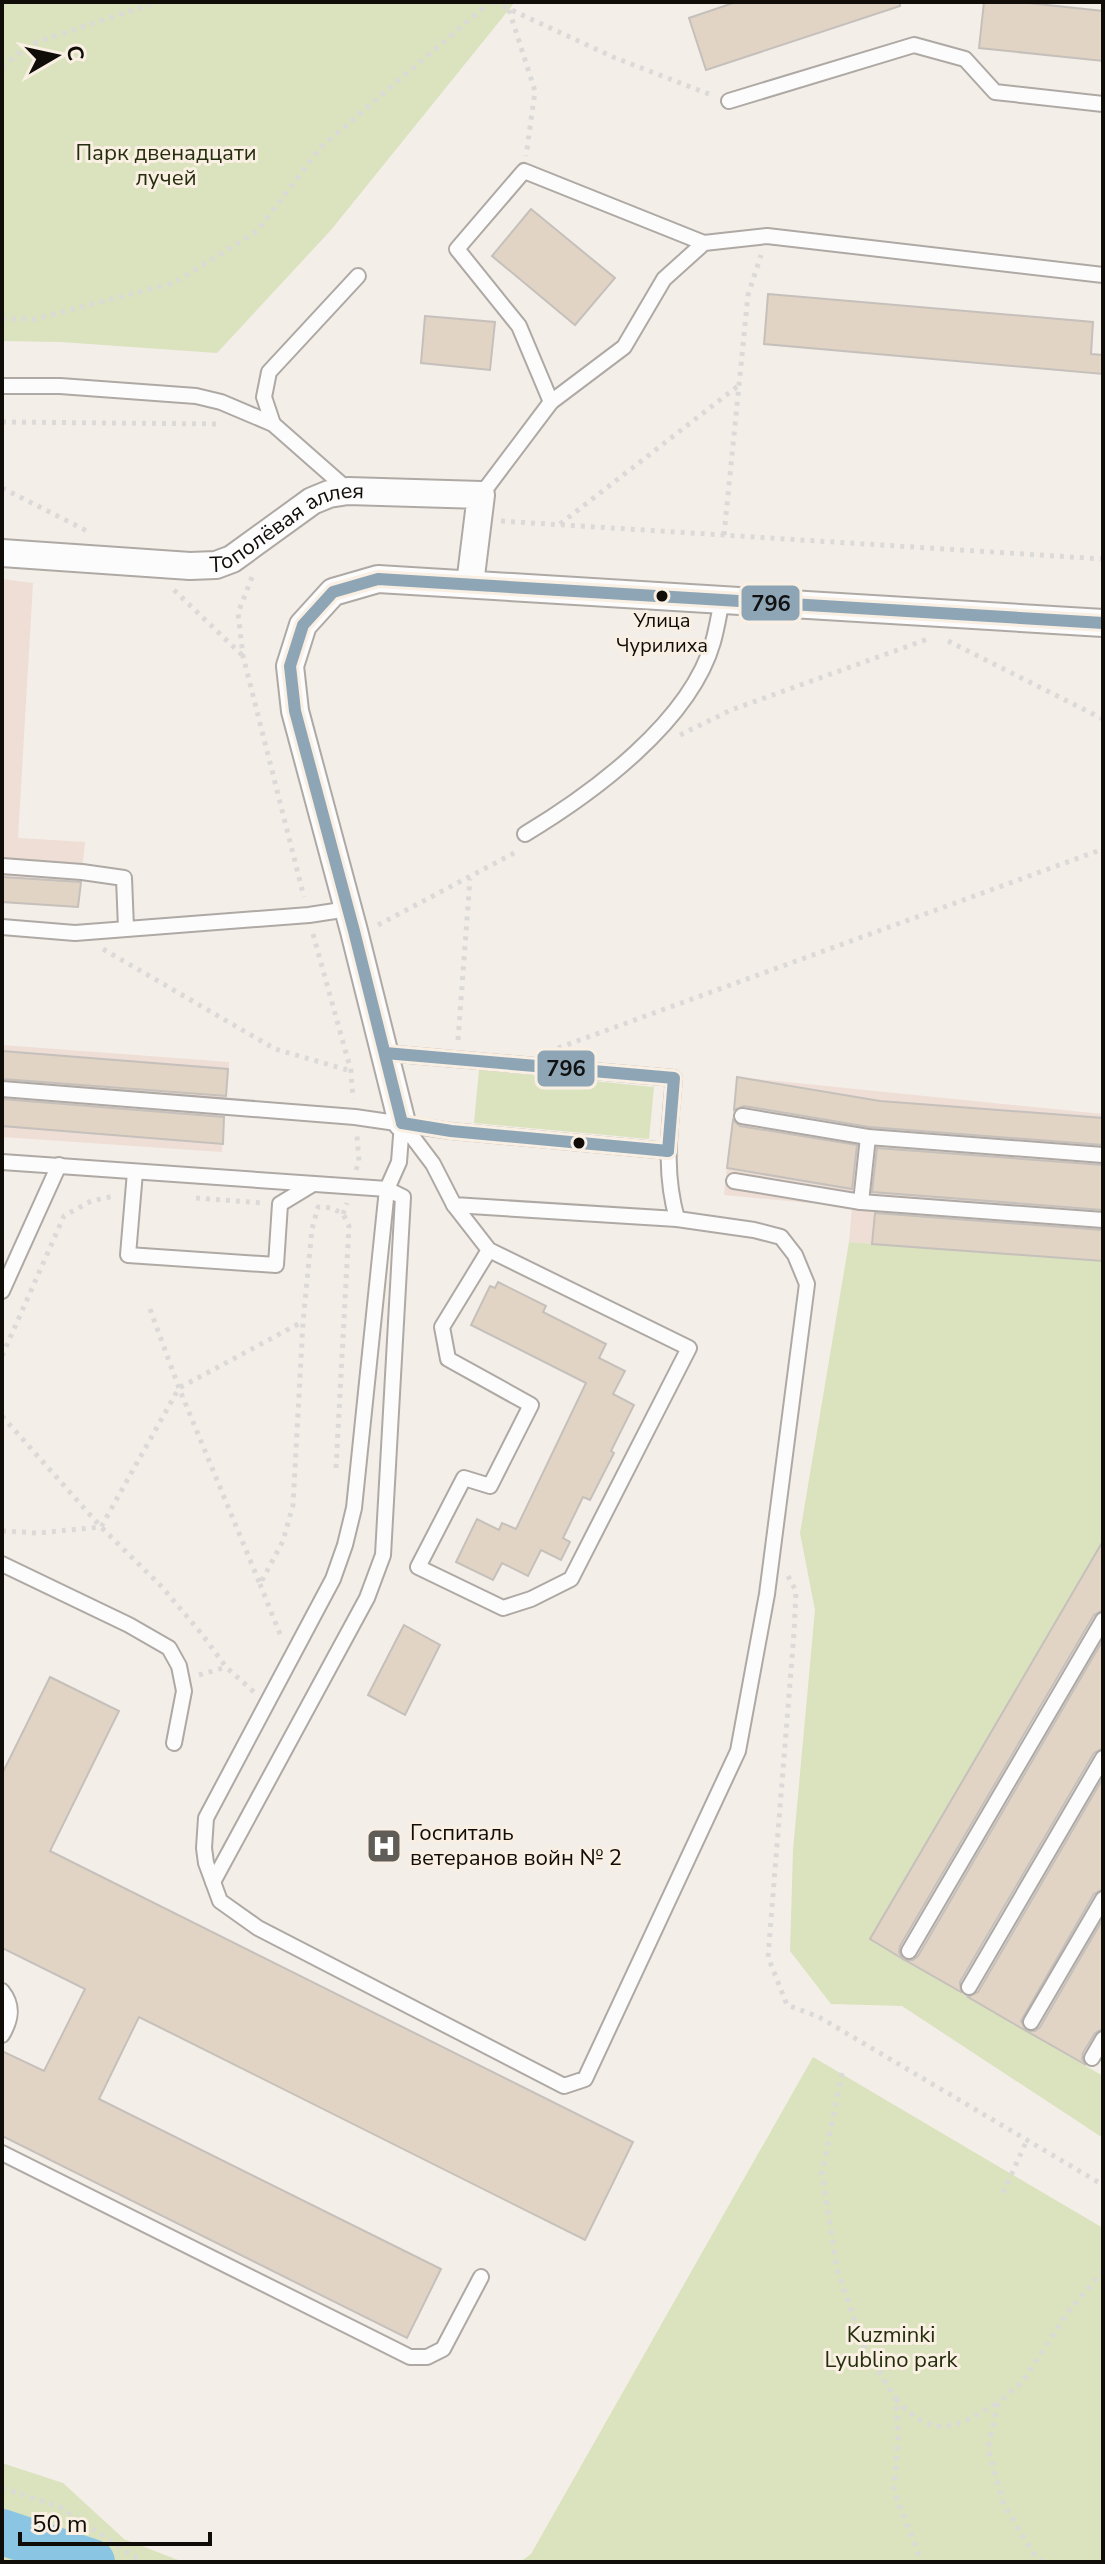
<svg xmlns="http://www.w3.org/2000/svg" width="1105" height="2564" viewBox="0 0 1105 2564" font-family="'Nunito Sans',sans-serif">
	<rect width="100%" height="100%" fill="#f4eee8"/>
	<g fill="#eeded5">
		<polygon points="2,579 33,583 18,838 85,842 78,907 2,902"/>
		<polygon points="2,1045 229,1062 222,1152 2,1137"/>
		<polygon points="737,1077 1103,1114 1103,1261 849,1242 852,1207 724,1195"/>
	</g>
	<g fill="#dbe2be">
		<polygon points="2,2 515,2 331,230 217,353 61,342 2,341"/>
		<polygon points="479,1070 654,1087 649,1139 474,1123"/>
		<polygon points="849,1242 1103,1261 1103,1541 870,1939 1103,2076 1103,2138 902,2006 831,2004 790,1951 793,1850 815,1610 800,1533"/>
		<polygon points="813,2057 1103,2228 1103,2562 520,2562 531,2554"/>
		<polygon points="2,2463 63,2483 124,2539 183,2562 2,2562"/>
	</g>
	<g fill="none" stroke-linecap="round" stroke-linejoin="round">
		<polyline stroke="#8bc5e4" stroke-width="46" points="2,2532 92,2562"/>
	</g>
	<g fill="#e1d4c4" stroke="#c5c0bb" stroke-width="2">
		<polygon points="736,2 900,2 900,6 706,70 689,18"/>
		<polygon points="984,2 1019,2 1103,11 1103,61 979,48"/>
		<polygon points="531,209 615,278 575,325 492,256"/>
		<polygon points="768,294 1093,322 1091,354 1103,355 1103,374 764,344"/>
		<polygon points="425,316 495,322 490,370 421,363"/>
		<polygon points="2,877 81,882 78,907 2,902"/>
		<polygon points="2,1051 228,1069 226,1096 2,1079"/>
		<polygon points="737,1077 880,1101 1103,1118 1103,1145 869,1127 744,1106 734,1110"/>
		<polygon points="2,1099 224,1117 223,1144 2,1126"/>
		<polygon points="733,1120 740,1126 857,1145 852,1189 727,1168"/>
		<polygon points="877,1148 1103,1165 1103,1210 872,1192"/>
		<polygon points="875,1213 1103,1230 1103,1261 872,1244"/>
		<polygon points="498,1282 546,1306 543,1312 606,1344 599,1358 625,1371 613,1394 634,1405 611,1451 614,1453 590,1500 583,1497 563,1538 570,1542 561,1560 541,1550 528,1576 502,1563 493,1580 456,1562 477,1519 499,1530 502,1523 516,1529 586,1383 471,1325 490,1286 495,1288"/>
		<polygon points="1103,1541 1103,1610 1094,1615 900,1946 899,1952 903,1959 870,1939"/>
		<polygon points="404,1625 440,1645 405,1715 368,1695"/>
		<polygon points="1103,1640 1103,1748 1094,1753 960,1982 961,1992 905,1960 913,1960 918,1956"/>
		<polygon points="50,1677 119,1711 50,1851 633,2142 585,2240 139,2017 99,2099 441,2269 407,2338 2,2136 2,2051 44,2071 85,1989 2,1948 2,1774"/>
		<polygon points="1103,1778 1103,1889 1094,1894 1021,2021 1027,2031 1035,2031 1040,2027 1103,1919 1103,2029 1095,2033 1083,2053 1082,2059 1086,2065 1016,2025 968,1997 978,1992"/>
	</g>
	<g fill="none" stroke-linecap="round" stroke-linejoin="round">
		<defs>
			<g id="service">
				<polyline points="729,101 914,45 965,59 995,92 1103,104"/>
				<polyline points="2,386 60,386 196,396 221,402 273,424 348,490"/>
				<polyline points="551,402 519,326 457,249 524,171 704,243"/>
				<polyline points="273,424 264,397 269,372 358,276"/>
				<polyline points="481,495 551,402 624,347 664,279 704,243 767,236 1103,275"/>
				<path d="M525 834C593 793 690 722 713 642 717 628 719 614 722 600"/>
				<polyline points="2,866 82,872 124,878 126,928"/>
				<polyline points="2,927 75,933 309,915 348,909"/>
				<path d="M385 1053 674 1078C670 1128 663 1169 677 1219"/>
				<polyline points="2,1089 355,1117 451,1131 668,1151"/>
				<polyline points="742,1116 868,1137 1103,1155"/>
				<polygon points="402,1123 433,1164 454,1205 677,1219 754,1230 781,1237 795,1255 807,1284 767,1594 738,1751 585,2079 564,2086 258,1928 220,1901 206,1863 204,1848 206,1818 333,1579 345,1545 354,1508 387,1189 399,1162"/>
				<polyline points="2,1162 387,1189 403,1197 383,1555 367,1598 213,1882"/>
				<polyline points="135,1172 128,1255 276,1265 280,1204 313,1184"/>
				<polyline points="734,1181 861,1202 1103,1220"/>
				<polyline points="861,1202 868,1137"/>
				<polyline points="454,1205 489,1250 689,1348 571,1579 531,1599 503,1608 418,1567 464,1478 490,1486 531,1405 448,1359 442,1327 489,1250"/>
				<polyline points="2,1291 59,1165"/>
				<polyline points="2,1564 129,1625 169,1648 179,1666 184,1691 174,1743"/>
				<polyline points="909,1951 1103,1620"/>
				<polyline points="969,1987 1103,1758"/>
				<path d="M2 1991C14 2006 11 2020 2 2035"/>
				<polyline points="1031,2022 1103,1899"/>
				<polyline points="1092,2058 1103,2039"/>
				<polyline points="2,2153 410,2357 427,2357 443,2349 481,2277"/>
			</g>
			<g id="minor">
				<path id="s1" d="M2 553 190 566 216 565 232 559 312 501 329 494 348 491 481 495 470 584"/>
				<polyline points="402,1123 354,931 295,711 290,666 303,625 333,592 378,579 1103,623"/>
			</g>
		</defs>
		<use href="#service" stroke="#aea9a4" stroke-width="18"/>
		<use href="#minor" stroke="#aea9a4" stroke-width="30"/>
		<g stroke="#dcdad8" stroke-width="5" stroke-dasharray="4 6" stroke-linecap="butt">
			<polyline points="494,2 613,57 714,96"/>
			<polyline points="509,10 535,91 526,156"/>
			<polyline points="2,67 31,44 157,2"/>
			<polyline points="2,319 35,319 174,283 257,231 321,147 490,2"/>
			<polyline points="2,422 221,424"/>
			<polyline points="2,488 91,533"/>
			<polyline points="501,521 1103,559"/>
			<polyline points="560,524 738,386"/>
			<polyline points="724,535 748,295 761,255"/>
			<polyline points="252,577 238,613 243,656 304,897"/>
			<polyline points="174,590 242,655"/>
			<polyline points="948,641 1103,719"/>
			<polyline points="680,735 731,710 928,639"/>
			<polyline points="378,925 518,851"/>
			<polyline points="313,934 351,1071 353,1099"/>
			<polyline points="103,949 275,1049 351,1071"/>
			<polyline points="458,1040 470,879"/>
			<polyline points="558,1048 1103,849"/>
			<polyline points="356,1170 359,1161 357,1136"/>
			<polyline points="196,1198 262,1203"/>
			<polyline points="343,1214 347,1203"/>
			<polyline points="150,1309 179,1388 260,1584 283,1541 293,1505 303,1322 312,1229 318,1207 332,1208 343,1214 349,1226 336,1468"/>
			<polyline points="2,1356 64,1216 91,1201 114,1196"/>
			<polyline points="2,1416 101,1527 162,1587 201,1633 226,1667 254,1692"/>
			<polyline points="2,1531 38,1533 101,1527 179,1388 302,1322"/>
			<polyline points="788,1576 796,1591 794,1633 768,1957 787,2005 819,2017 1103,2185"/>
			<polyline points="260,1584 282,1639"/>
			<polyline points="199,1675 226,1667"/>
			<polyline points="842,2073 822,2173 837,2269 864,2347 896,2399 898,2437 894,2491 922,2562"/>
			<polyline points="1003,2193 1027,2140"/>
			<path d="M896 2399C934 2441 955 2428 997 2403"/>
			<polyline points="2,2488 60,2507 142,2562"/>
			<polyline points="1042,2562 1035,2556 1004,2505 988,2449 998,2403 1023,2381 1068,2312 1103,2271"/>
		</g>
		<use href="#service" stroke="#fdfcfc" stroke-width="14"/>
		<use href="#minor" stroke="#fdfcfc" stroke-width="26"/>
		<defs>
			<g id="bus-1">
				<polyline points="385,1053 674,1078 668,1151"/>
				<polyline points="402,1123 354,931 295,711 290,666 303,625 333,592 378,579 1103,623"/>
				<polyline points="402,1123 451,1131 668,1151"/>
			</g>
		</defs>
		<use href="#bus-1" stroke="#f9efe3" stroke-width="18"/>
		<use href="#bus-1" stroke="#8da5b5" stroke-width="12"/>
	</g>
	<defs>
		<symbol id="hospital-square" viewBox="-11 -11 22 22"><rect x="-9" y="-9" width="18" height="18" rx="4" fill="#605c57" stroke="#f9efe3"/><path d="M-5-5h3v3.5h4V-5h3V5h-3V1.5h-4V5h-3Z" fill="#fff"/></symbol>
	</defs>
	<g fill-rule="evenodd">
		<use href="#hospital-square" x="364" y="1826" width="40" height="40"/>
	</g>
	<g fill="#100d09" stroke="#f9efe3" stroke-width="3">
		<circle cx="662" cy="596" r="7"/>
		<circle cx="579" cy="1143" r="7"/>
	</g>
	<g text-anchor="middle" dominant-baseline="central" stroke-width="6" stroke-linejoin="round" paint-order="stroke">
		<g font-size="20" fill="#100d09" stroke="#f9efe3">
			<text x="662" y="620">Улица<tspan x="662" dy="25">Чурилиха</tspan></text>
		</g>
		<g font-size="22" fill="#252e0c" stroke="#f9efe3">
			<text x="166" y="153">Парк двенадцати<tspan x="166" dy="25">лучей</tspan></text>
			<text x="891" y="2335">Kuzminki<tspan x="891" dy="25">Lyublino park</tspan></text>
		</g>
		<g font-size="22" fill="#100d09" stroke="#f9efe3">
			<text stroke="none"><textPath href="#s1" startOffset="296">Тополёвая аллея</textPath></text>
		</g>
		<g font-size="22" fill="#100d09" stroke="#f9efe3" text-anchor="start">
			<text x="410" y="1833">Госпиталь<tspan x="410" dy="25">ветеранов войн № 2</tspan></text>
		</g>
	</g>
	<g stroke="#f9efe3" stroke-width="3">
		<rect x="740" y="584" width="61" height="38" rx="8" fill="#8da5b5"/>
		<rect x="536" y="1049" width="60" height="39" rx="8" fill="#8da5b5"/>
	</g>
	<g font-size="22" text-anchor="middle" font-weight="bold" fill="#111">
		<text x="771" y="611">796</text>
		<text x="566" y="1076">796</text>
	</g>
	<rect width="1105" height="2564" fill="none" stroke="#100d09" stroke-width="8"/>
	<g transform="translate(56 56) rotate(81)" stroke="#f9efe3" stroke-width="6" paint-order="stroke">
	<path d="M0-6L14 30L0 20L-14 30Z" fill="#100d09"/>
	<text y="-12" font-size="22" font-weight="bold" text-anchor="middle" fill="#100d09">С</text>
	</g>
	<path d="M20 2532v12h190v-12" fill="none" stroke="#100d09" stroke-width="4"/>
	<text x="32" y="2532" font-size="24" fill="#100d09" stroke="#f9efe3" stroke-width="6" paint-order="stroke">50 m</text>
</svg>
